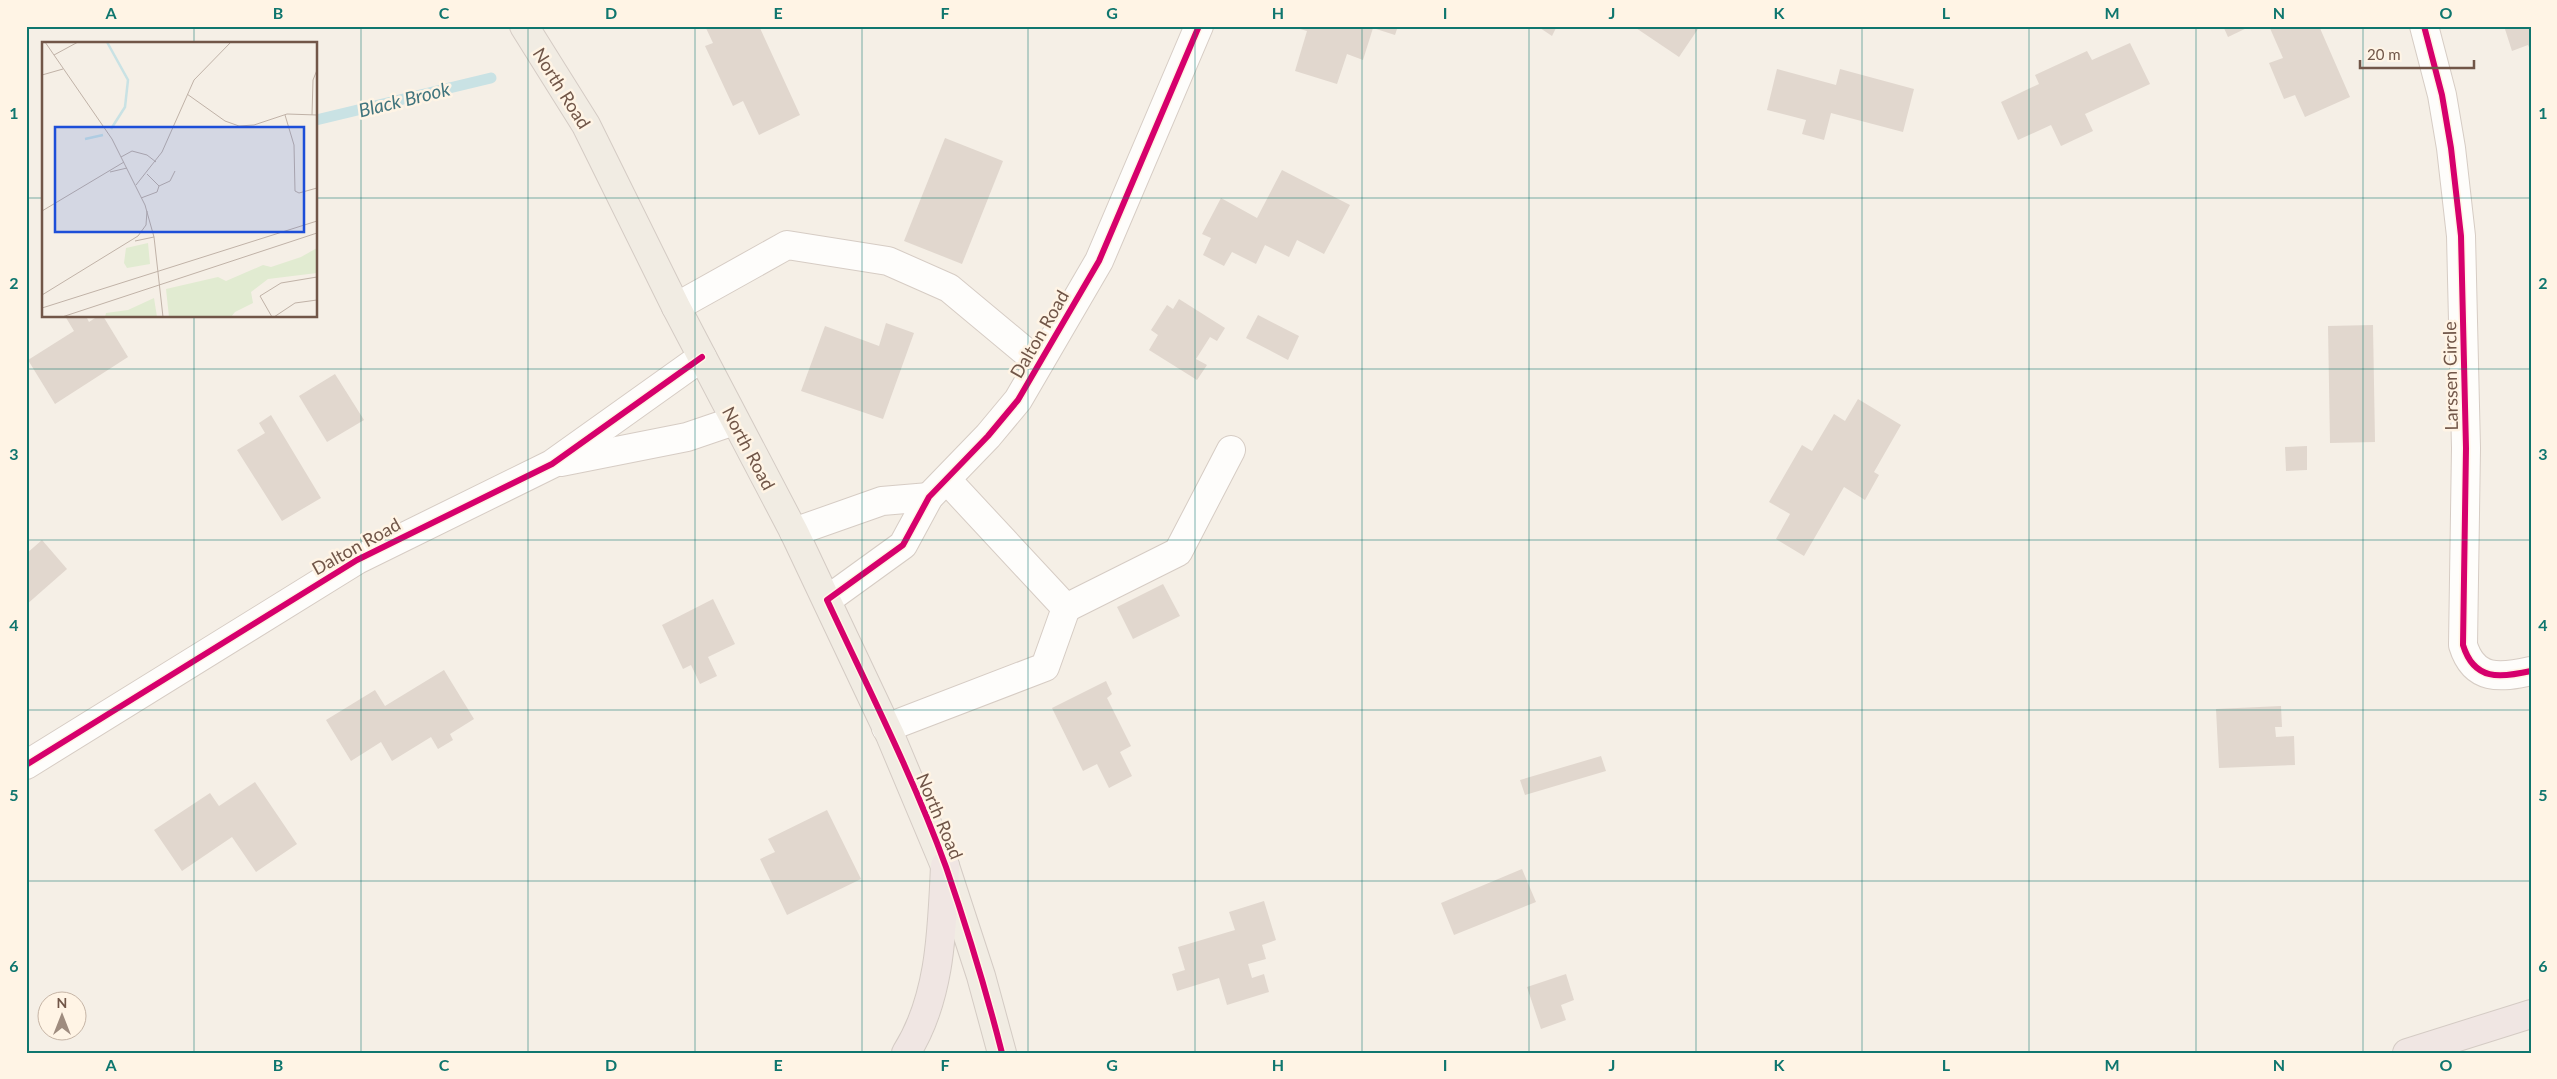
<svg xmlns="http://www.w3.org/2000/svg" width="2557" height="1079" viewBox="0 0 2557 1079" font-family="Lato,sans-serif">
	<rect width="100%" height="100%" fill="#f5efe6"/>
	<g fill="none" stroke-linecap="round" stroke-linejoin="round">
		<polyline stroke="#c9e2e4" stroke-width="11" points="316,120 491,78"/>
	</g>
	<g fill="#e1d7ce">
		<polygon points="705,26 759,26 800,115 759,135 743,101 733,106 705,46 713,43"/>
		<polygon points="1301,26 1398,26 1395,35 1373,28 1363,60 1347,54 1337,84 1295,71 1307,31 1300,29"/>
		<polygon points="1537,26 1557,26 1552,36"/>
		<polygon points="1633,26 1700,26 1679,57"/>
		<polygon points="2223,26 2251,26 2228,37"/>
		<polygon points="2269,26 2319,26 2350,97 2305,117 2295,95 2284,99 2269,63 2283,58"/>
		<polygon points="2504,26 2531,26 2531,52 2528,45 2512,51"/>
		<polygon points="2130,43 2150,84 2085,114 2093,131 2061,146 2051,125 2018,140 2001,102 2039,84 2035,75 2087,51 2092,60"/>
		<polygon points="1777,69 1836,85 1840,69 1914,89 1903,132 1831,113 1824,140 1802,134 1806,120 1767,110"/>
		<polygon points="945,138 1003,161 962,264 904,241"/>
		<polygon points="1282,170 1350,205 1324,254 1297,240 1289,257 1265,245 1256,264 1232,252 1224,266 1203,255 1211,238 1202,234 1221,198 1257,218"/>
		<polygon points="1179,299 1225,328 1217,341 1210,337 1196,359 1207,365 1197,380 1149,350 1158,335 1151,330 1167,305 1173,309"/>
		<polygon points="1258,315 1299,336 1288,360 1246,338"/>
		<polygon points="65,316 86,316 89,322 98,316 103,316 128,357 55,404 28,360 74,331"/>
		<polygon points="886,323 914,333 883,419 801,391 825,326 879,346"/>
		<polygon points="2373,325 2375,442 2330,443 2328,326"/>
		<polygon points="335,374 364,420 327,442 299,396"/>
		<polygon points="1858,399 1901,425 1874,472 1879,475 1865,500 1844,487 1804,556 1776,539 1790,514 1769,502 1802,445 1812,451 1834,414 1845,421"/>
		<polygon points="271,415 321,498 282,521 237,450 265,433 259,423"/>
		<polygon points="2307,446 2307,470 2286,471 2285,447"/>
		<polygon points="42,540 67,569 26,605 26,554"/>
		<polygon points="1163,584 1180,616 1133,639 1117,607"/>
		<polygon points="713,599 735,644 708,657 717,676 700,684 691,665 683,669 662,625"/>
		<polygon points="444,670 474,719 450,734 453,740 438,749 431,737 392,761 381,742 351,761 326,720 375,690 385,706"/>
		<polygon points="1106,681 1112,694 1107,698 1131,746 1120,752 1132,776 1109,788 1097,764 1083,771 1052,708"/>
		<polygon points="2281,706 2282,727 2275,727 2276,737 2294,736 2295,765 2219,768 2216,709"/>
		<polygon points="1601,756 1606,771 1525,795 1520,780"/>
		<polygon points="255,782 297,844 256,872 232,837 182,871 154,830 210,793 219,806"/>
		<polygon points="827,810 861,879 787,915 760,859 775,852 768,839"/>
		<polygon points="1522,869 1536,902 1454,935 1441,903"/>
		<polygon points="1264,901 1276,940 1262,945 1266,959 1248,964 1252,978 1264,974 1269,992 1227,1005 1219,978 1177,991 1172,974 1185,970 1178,947 1235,930 1229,912"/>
		<polygon points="1566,974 1574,1000 1561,1005 1566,1020 1541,1029 1527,987"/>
	</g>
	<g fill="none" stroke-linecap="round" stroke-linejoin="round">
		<defs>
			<g id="minor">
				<path d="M2424 26 2442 95 2451 148 2461 236 2466 448 2463 645C2474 681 2500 678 2531 671"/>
				<polyline points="676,307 787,245 888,261 949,288 1039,363"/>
				<polyline points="561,462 687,437 734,421"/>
				<polyline points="947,480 1066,608 1178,552 1231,450"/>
				<polyline points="794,532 882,501 929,497"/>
				<polyline points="827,600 903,545 929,497 988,436 1018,400 1099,261 1199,26"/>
				<polyline points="886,728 1045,667 1066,608"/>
				<polyline points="26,765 357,560 552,464 702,357"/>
			</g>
			<polyline id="major" points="524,26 586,125 676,307 794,532 890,735 945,866 981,976 1002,1053"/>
			<g id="highway">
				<path d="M906 1053C941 998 942 929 945 866"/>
				<polyline points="2407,1053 2531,1014"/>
			</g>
		</defs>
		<use href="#minor" stroke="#d6ccc4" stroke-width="30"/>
		<use href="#major" stroke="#d4cbc4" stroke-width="30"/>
		<use href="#highway" stroke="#d4cbc4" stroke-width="30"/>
		<use href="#minor" stroke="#fefdfb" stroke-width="28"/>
		<use href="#major" stroke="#f1ece3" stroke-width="28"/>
		<use href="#highway" stroke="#f0e6e3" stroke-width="28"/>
		<defs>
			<g id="cycleway">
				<path d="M2424 26 2442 95 2451 148 2461 236 2466 448 2463 645C2474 681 2500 678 2531 671"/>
				<polyline points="26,765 357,560 552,464 702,357"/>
				<path d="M1002 1053C986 990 967 928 946 867 913 776 868 688 827 600L903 545 929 497 988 436 1018 400 1099 261 1199 26"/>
			</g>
		</defs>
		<use href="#cycleway" stroke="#fff4e5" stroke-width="9"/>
		<use href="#cycleway" stroke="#d6006c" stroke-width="6"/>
	</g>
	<path fill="none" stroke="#0f766e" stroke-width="1" stroke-opacity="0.55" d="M194 26V44M361 26V1053M528 26V1053M695 26V1053M862 26V1053M1028 26V1053M1195 26V1053M1362 26V1053M1529 26V1053M1696 26V1053M1862 26V1053M2029 26V1053M2196 26V1053M2363 26V1053M26 198H44M316 198H2531M194 316V1053M26 369H2531M26 540H2531M26 710H2531M26 881H2531"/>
	<g text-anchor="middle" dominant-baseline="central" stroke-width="5" stroke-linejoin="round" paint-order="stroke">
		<g font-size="18" fill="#715648" stroke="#fff4e5">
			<text transform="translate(562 88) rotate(58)">North Road</text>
			<text transform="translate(1039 334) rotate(-60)">Dalton Road</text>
			<text transform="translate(2450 376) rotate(-91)">Larssen Circle</text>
			<text transform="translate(749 448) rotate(62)">North Road</text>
			<text transform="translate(356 546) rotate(-29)">Dalton Road</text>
			<text transform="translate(940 816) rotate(67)">North Road</text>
		</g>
		<g font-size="19" font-style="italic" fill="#40747d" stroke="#fff4e5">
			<text transform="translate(404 99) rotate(-14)">Black Brook</text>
		</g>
	</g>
	<g transform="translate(42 42)">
		<rect width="275" height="275" fill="#f5efe6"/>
		<path d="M106 201 108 222 85 226 82 221 84 206ZM275 206V231L226 237 209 250 211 261 193 270 189 275H127L124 247 176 235 184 239 221 223 229 225 259 215ZM112 256 115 275H63L64 271 86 268Z" fill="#e1ebd1"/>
		<path fill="none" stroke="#c9e2e4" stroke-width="2.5" d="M65 0 86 38 83 65 69 87M43 97 61 93"/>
		<path fill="none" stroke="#c0b2a7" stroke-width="1" d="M3 0 70 97 103 163 112 195 121 275M12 13 36 0M0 33 21 27M145 52 183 79 197 84 212 83 245 72 275 73M243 73 252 103 253 149 257 151 275 146M270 73 271 38 275 28M79 115 90 109 105 113 114 120M68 130 85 126M105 132 117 144 128 139 133 129M94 143 120 110 152 38 189 0M99 156 115 150 117 144M0 169 82 120M93 199 112 195M0 253 96 194 104 183 105 169M0 266 275 179M20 275 275 191M230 275 218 254 239 241 275 235M232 275 253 261 275 258"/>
		<path fill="#1d4ed8" fill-opacity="0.15" stroke="#1d4ed8" stroke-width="2.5" d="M13 85H262V190H13Z"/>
		<rect width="275" height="275" fill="none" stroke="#715648" stroke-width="2.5"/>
	</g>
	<rect width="2557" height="1079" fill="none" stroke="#fff4e5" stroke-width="55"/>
	<g transform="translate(62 1016)"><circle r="24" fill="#fff4e5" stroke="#c6b5a6"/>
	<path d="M0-4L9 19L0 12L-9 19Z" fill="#9f8c7f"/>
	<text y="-8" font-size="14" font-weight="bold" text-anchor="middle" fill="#715648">N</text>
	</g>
	<path d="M2360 60v8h114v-8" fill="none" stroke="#715648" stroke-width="2.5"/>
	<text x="2367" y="60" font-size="15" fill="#715648" stroke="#fff4e5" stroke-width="4" paint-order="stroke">20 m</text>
	<rect x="28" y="28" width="2502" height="1024" fill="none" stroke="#0f766e" stroke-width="2"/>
	<g font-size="16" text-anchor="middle" font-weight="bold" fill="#0f766e">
		<text x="111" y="19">A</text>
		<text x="278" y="19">B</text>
		<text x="444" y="19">C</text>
		<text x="611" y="19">D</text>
		<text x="778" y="19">E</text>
		<text x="945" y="19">F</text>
		<text x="1112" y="19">G</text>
		<text x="1278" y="19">H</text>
		<text x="1445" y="19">I</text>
		<text x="1612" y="19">J</text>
		<text x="1779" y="19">K</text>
		<text x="1946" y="19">L</text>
		<text x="2112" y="19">M</text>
		<text x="2279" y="19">N</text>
		<text x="2446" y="19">O</text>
		<text x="14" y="119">1</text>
		<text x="2543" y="119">1</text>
		<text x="14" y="289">2</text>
		<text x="2543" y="289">2</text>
		<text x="14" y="460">3</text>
		<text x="2543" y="460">3</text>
		<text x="14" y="631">4</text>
		<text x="2543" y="631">4</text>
		<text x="14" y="801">5</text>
		<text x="2543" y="801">5</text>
		<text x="14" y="972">6</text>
		<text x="2543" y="972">6</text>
		<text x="111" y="1071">A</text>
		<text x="278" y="1071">B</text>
		<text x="444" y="1071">C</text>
		<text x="611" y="1071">D</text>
		<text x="778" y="1071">E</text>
		<text x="945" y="1071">F</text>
		<text x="1112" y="1071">G</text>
		<text x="1278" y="1071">H</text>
		<text x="1445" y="1071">I</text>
		<text x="1612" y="1071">J</text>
		<text x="1779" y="1071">K</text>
		<text x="1946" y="1071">L</text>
		<text x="2112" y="1071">M</text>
		<text x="2279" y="1071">N</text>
		<text x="2446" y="1071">O</text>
	</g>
</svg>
